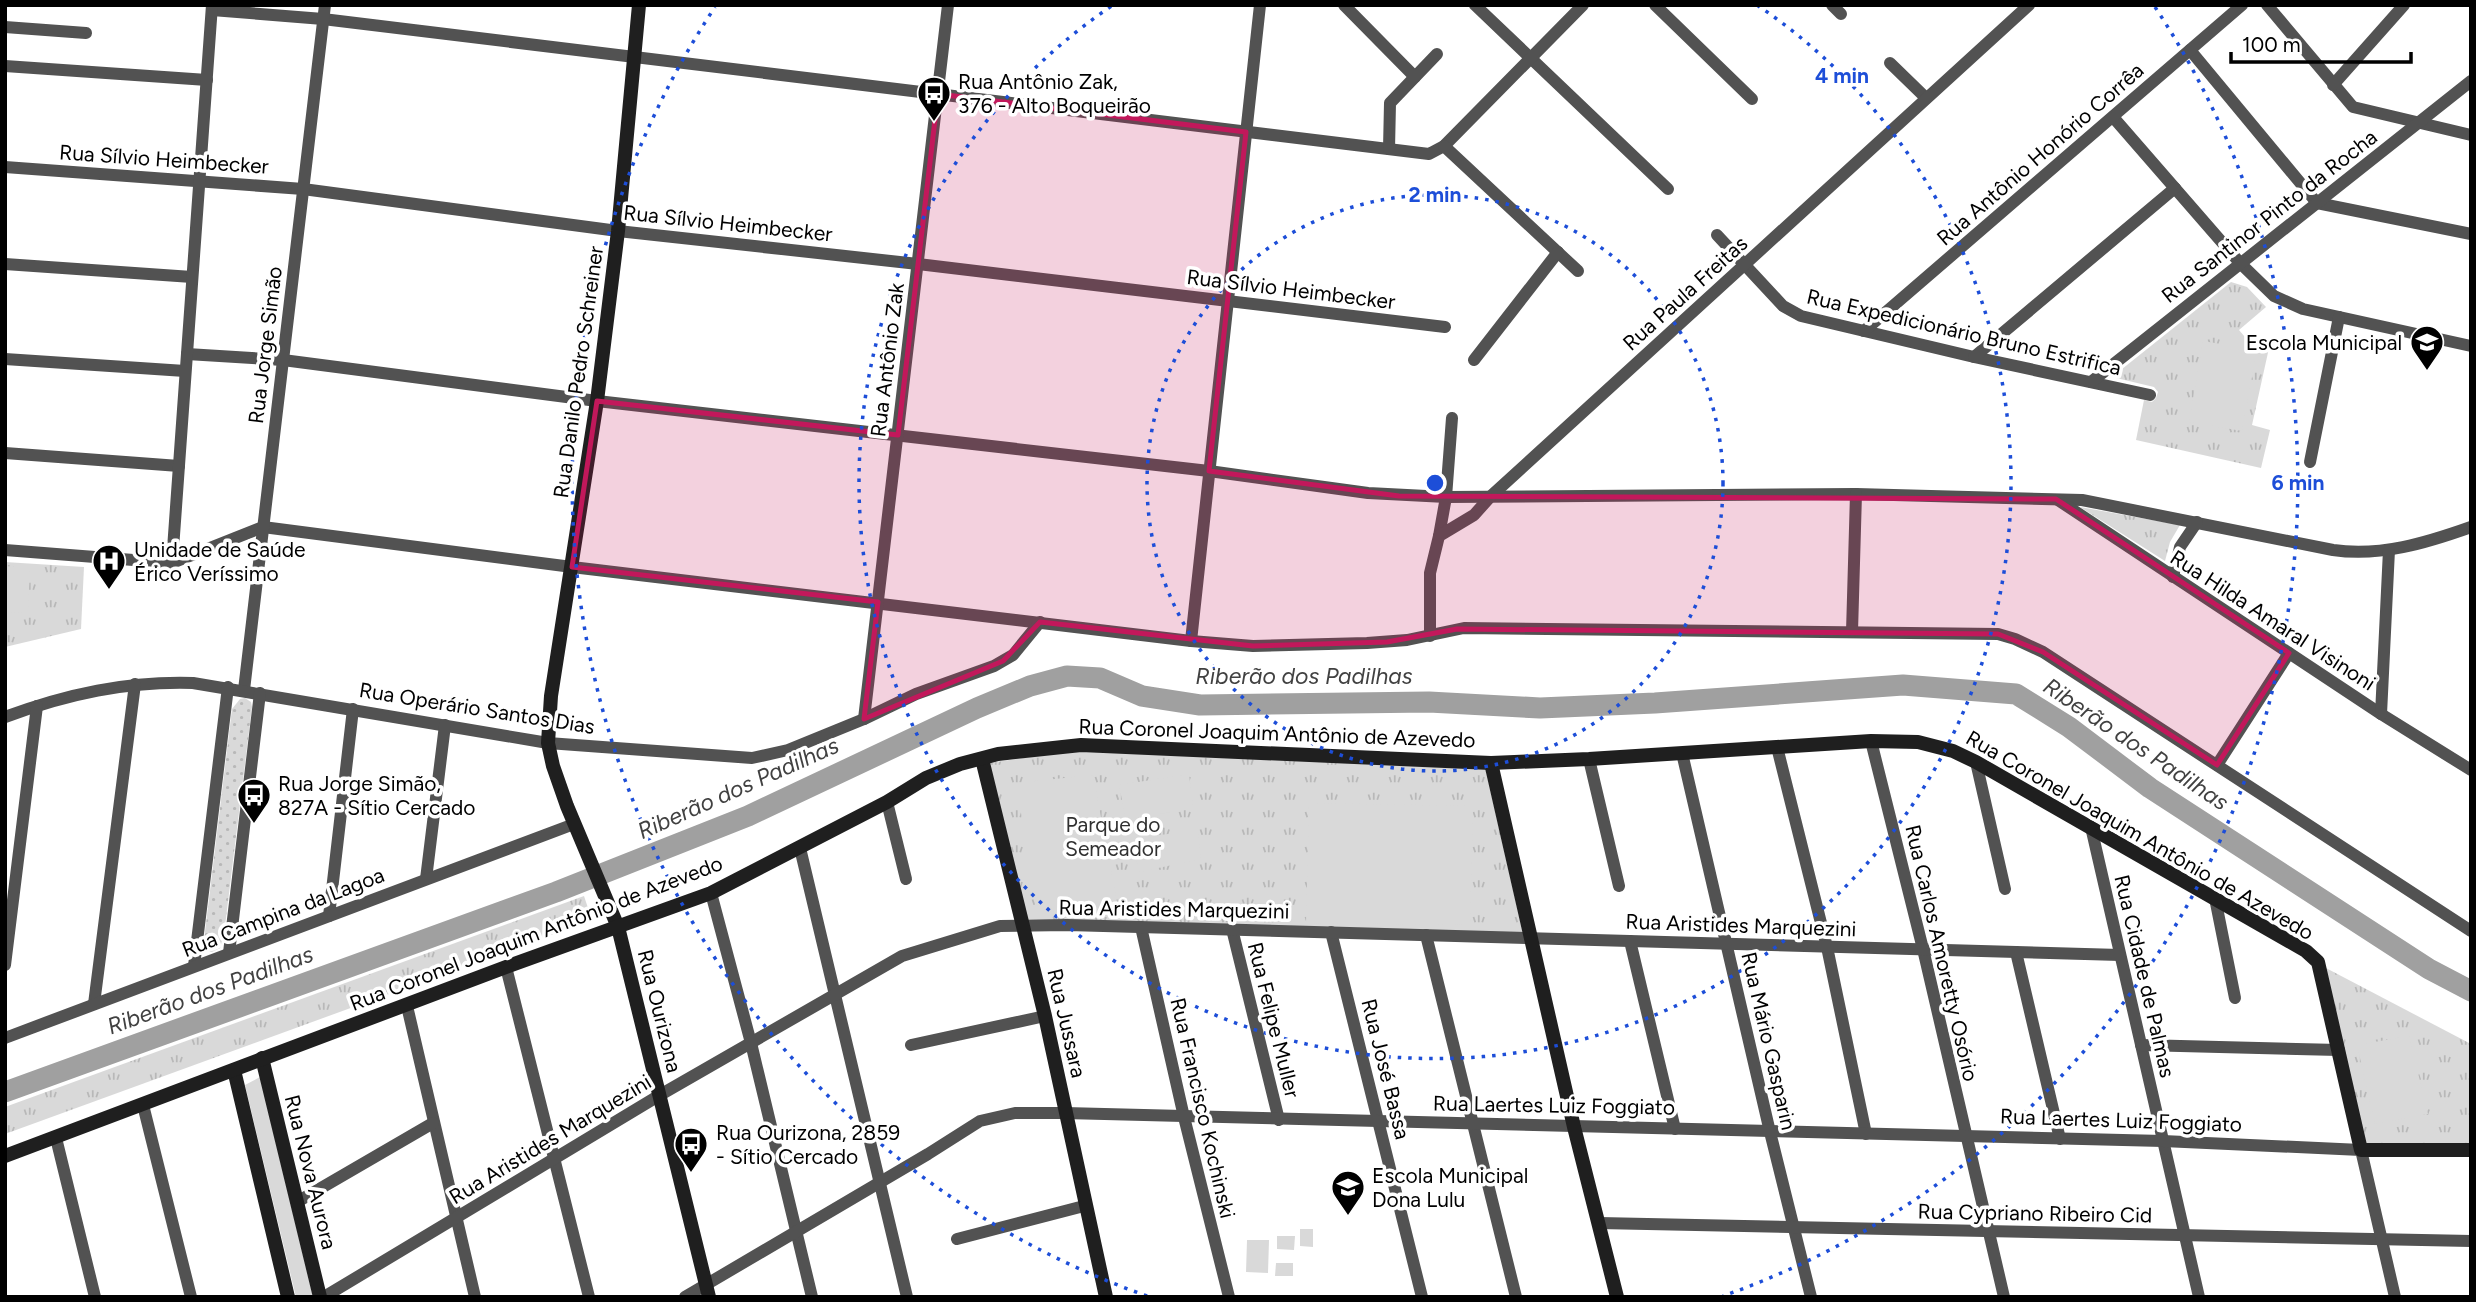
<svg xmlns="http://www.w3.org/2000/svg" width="2476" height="1302" viewBox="0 0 2476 1302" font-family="Figtree,sans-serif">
	<defs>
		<pattern id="grass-dots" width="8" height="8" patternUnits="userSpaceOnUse" patternTransform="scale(1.75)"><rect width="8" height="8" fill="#d9d9d9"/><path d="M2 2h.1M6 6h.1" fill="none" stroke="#b8b8b8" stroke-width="1.8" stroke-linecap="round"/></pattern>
		<pattern id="park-tufts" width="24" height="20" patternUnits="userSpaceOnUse" patternTransform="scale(1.75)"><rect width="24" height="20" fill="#d9d9d9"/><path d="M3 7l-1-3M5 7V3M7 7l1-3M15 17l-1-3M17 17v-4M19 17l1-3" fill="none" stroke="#b8b8b8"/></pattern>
	</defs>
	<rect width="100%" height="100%" fill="#fff"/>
	<polygon fill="url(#grass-dots)" points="245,698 251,702 252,707 224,934 220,948 212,952 207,951 204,940 232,709 240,699"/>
	<g fill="url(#park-tufts)">
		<polygon points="2231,282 2247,287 2266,307 2239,330 2250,343 2269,348 2252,425 2270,430 2261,468 2136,440 2144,400 2152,402 2156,398 2158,392 2154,387 2112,377"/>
		<polygon points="2080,507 2180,525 2170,542 2165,561"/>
		<polygon points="5,562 84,567 81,629 5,647"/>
		<polygon points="1071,751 1485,767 1523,934 1026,919 989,763"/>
		<polygon points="584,896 592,920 5,1134 5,1107"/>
		<polygon points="2324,967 2471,1044 2471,1148 2367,1148"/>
	</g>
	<g fill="#d9d9d9">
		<polygon points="2203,341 2257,350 2242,431 2189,422"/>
		<polygon points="5,566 30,568 28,613 5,612"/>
		<polygon points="1189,774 1193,808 1126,820 1119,785"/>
		<polygon points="1093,775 1118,907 1037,909 1016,783"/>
		<polygon points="1309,803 1473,806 1470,925 1306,923"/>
		<polygon points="1198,829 1201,859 1139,872 1132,840"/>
		<polygon points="2409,1036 2428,1114 2375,1124 2357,1045"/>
		<polygon points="260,1077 313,1297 296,1297 245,1085"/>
		<polygon points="1300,1229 1313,1229 1313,1247 1300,1246"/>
		<polygon points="1277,1236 1295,1236 1294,1250 1277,1249"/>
		<polygon points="1247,1240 1269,1240 1268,1273 1246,1272"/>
		<polygon points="1276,1263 1293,1263 1293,1276 1275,1276"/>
	</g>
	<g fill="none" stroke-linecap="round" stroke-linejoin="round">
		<polyline stroke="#a0a0a0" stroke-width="21" points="5,1092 556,892 748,816 977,708 1030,686 1067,676 1100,678 1142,696 1200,705 1429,702 1540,708 1655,703 1903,685 2016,694 2069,727 2150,788 2429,969 2471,991"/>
		<g stroke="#525252" stroke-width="12">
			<polyline points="1344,5 1415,77"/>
			<polyline points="1475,5 1668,189"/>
			<polyline points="1655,5 1752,99"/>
			<polyline points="1832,5 1841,14"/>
			<polyline points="2267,5 2353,107 2471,135"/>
			<polyline points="212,10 323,19 1429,154 1444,146 1583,5"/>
			<polyline points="5,27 86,33"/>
			<polyline points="2190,50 2317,203 2471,234"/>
			<polyline points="1890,63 1926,98"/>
			<polyline points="5,66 207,80"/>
			<polyline points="2333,85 2404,5"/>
			<polyline points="2113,117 2240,263 2274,296 2303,309 2471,346"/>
			<polyline points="1444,146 1578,271"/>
			<polyline points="1389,149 1390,103 1437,54"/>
			<polyline points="5,167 303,189 618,231 918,264 1445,327"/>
			<polyline points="1717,235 1783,306 1801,316 1974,357 2150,395"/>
			<polyline points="5,264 192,277"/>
			<polyline points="1864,331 2242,5"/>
			<path d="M187 354 283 360 597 401 1209 471 1368 493 1446 497 1856 494 2082 500 2333 550C2380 557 2426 543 2471 527"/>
			<polyline points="1974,357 2175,188"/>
			<polyline points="5,359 185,371"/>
			<polyline points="1474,360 1558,252"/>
			<polyline points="2091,382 2471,81"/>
			<polyline points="5,453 179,466"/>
			<polyline points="2310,462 2339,317"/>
			<polyline points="2058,500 2381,714 2471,770"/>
			<polyline points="1439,536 1446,497 1452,418"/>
			<polyline points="5,550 172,563 263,527 572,567 1191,641 1253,646 1367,643 1407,640 1464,628 1998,634 2015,639 2043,652 2471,931"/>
			<polyline points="172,563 212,5"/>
			<polyline points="2173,577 2180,547 2197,522"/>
			<polyline points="1852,632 1856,494"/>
			<polyline points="1430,636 1430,573 1439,536 1474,515 1491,496 2029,5"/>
			<polyline points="1191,641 1260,5"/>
			<polyline points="244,690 325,5"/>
			<polyline points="2381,714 2389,550"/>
			<path d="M5 717C67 694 127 681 193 683L548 743 752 758 788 750 864 719 916 694 994 666 1013 655 1040 622"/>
			<polyline points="864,719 948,5"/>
			<polyline points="1871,741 1923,949 2004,1297"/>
			<polyline points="1777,747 1827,947 1866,1134"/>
			<polyline points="1682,753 1770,1132 1811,1297"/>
			<polyline points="1589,759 1619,886"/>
			<polyline points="1976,762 2005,889"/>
			<polyline points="2217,765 2289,653"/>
			<polyline points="887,802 906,879"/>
			<polyline points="2091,827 2199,1297"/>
			<polyline points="800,848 907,1297"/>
			<polyline points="426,879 445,725"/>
			<polyline points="711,893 751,1043 812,1297"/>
			<polyline points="2215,898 2235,998"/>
			<polyline points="329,916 353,709"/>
			<polyline points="1141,927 1184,1117 1229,1297"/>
			<polyline points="1232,929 1279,1120"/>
			<polyline points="1331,932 1422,1297"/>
			<polyline points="1426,935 1516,1297"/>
			<polyline points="1630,941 1675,1129"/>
			<polyline points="2016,952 2060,1139"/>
			<polyline points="229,953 260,693"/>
			<polyline points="5,965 37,706"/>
			<polyline points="194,966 228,687"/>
			<polyline points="506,967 589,1297"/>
			<polyline points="94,1004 135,684"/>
			<polyline points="407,1006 475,1297"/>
			<polyline points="5,1038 574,824"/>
			<polyline points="911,1045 1045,1016"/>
			<polyline points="2141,1045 2339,1050"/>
			<polyline points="143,1105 191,1297"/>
			<polyline points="56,1138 95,1297"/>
			<polyline points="297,1202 433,1123"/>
			<polyline points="1599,1223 2471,1241"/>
			<polyline points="957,1239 1084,1206"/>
			<polyline points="324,1297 660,1095 902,956 1000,926 1068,925 2120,955"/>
			<polyline points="685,1297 928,1154 980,1121 1015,1113 1065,1113 2163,1141 2361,1150 2395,1297"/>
		</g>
		<g stroke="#1f1f1f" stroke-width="14">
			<polyline points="639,5 618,231 597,401 551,696 548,743 553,766 567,806 618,927 709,1297"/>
			<polyline points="982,759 1045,1016 1106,1297"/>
			<polyline points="1491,763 1574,1127 1617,1297"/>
			<polyline points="262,1058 320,1297"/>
			<polyline points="234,1070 288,1297"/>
			<polyline points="5,1156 506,967 711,893 887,802 926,778 960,764 998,754 1081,745 1491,763 1589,759 1871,741 1918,742 1953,751 1976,762 2306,951 2318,962 2361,1150 2471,1150"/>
		</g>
	</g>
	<path fill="#c2185b" fill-opacity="0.2" stroke="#c2185b" stroke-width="5" stroke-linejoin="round" d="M938 94 1246 132 1209 471 1399 496 2056 499 2289 653 2217 765 2043 652 1998 634 1457 629 1387 642 1253 646 1040 622 1003 661 864 719 878 602 572 567 597 401 898 435Z"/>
	<g fill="none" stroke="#1d4ed8" stroke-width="3.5" stroke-dasharray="3.5 7">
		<circle cx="1435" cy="483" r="288"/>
		<path d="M1757 5A576 576 0 1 1 1113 5"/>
		<path d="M1147 1296A863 863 0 0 1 715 7M2155 7A863 863 0 0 1 1723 1296"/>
	</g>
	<defs>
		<symbol id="bus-pin" viewBox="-11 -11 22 30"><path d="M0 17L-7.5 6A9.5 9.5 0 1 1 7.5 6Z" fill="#000" stroke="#fff"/><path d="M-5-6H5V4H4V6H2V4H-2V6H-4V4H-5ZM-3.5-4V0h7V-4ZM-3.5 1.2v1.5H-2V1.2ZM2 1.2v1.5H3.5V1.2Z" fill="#fff"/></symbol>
		<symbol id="school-pin" viewBox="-11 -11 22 30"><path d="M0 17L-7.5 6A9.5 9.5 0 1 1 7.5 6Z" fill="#000" stroke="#fff"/><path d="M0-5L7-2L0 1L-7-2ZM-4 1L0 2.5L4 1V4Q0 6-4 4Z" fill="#fff"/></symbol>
		<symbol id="hospital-pin" viewBox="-11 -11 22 30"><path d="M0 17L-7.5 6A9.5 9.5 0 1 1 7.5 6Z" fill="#000" stroke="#fff"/><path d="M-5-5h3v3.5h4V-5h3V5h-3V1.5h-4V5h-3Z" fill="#fff"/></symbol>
	</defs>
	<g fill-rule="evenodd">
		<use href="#bus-pin" x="915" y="74" width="38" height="52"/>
		<use href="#school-pin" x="2408" y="323" width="38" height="52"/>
		<use href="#hospital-pin" x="90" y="542" width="38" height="52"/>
		<use href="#bus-pin" x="235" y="776" width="38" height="52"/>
		<use href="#bus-pin" x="672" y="1125" width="38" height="52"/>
		<use href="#school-pin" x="1329" y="1168" width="38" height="52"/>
	</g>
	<g text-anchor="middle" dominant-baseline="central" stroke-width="7" stroke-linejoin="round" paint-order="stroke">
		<g font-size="21" fill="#000" stroke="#fff" text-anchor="start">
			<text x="958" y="81">Rua Antônio Zak,<tspan x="958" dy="24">376 - Alto Boqueirão</tspan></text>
			<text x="2402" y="342" text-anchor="end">Escola Municipal</text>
			<text x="134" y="549">Unidade de Saúde<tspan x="134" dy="24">Érico Veríssimo</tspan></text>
			<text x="278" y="783">Rua Jorge Simão,<tspan x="278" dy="24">827A - Sítio Cercado</tspan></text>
			<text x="716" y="1132">Rua Ourizona, 2859<tspan x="716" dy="24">- Sítio Cercado</tspan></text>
			<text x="1372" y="1175">Escola Municipal<tspan x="1372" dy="24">Dona Lulu</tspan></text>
		</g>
		<g font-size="21" fill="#000" stroke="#fff">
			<text transform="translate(2040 154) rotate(-41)">Rua Antônio Honório Corrêa</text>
			<text transform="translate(164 159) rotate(4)">Rua Sílvio Heimbecker</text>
			<text transform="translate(2269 216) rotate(-38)">Rua Santinor Pinto da Rocha</text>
			<text transform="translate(728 223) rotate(6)">Rua Sílvio Heimbecker</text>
			<text transform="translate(1291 289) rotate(7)">Rua Sílvio Heimbecker</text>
			<text transform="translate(1685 293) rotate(-42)">Rua Paula Freitas</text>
			<text transform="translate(1964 332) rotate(13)">Rua Expedicionário Bruno Estrifica</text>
			<text transform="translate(265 345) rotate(-83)">Rua Jorge Simão</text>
			<text transform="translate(887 360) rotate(-83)">Rua Antônio Zak</text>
			<text transform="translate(578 372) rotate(-82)">Rua Danilo Pedro Schreiner</text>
			<text transform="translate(2273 620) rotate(33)">Rua Hilda Amaral Visinoni</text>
			<text transform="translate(477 708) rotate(9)">Rua Operário Santos Dias</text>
			<text transform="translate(1277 733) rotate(2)">Rua Coronel Joaquim Antônio de Azevedo</text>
			<text transform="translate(2140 835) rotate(30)">Rua Coronel Joaquim Antônio de Azevedo</text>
			<text transform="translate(1174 909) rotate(1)">Rua Aristides Marquezini</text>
			<text transform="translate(283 912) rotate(-21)">Rua Campina da Lagoa</text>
			<text transform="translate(1741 925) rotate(2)">Rua Aristides Marquezini</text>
			<text transform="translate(536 933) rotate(-21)">Rua Coronel Joaquim Antônio de Azevedo</text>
			<text transform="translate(1942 953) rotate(77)">Rua Carlos Amoretty Osório</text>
			<text transform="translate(2145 976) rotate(77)">Rua Cidade de Palmas</text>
			<text transform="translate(660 1011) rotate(76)">Rua Ourizona</text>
			<text transform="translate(1274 1020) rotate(76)">Rua Felipe Muller</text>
			<text transform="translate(1067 1023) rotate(77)">Rua Jussara</text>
			<text transform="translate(1769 1041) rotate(77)">Rua Mário Gasparin</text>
			<text transform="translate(1386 1069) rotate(76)">Rua José Bassa</text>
			<text transform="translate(1554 1105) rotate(1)">Rua Laertes Luiz Foggiato</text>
			<text transform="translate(1203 1108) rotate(77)">Rua Francisco Kochinski</text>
			<text transform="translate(2121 1120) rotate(2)">Rua Laertes Luiz Foggiato</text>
			<text transform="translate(550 1139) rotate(-31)">Rua Aristides Marquezini</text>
			<text transform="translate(311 1172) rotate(76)">Rua Nova Aurora</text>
			<text transform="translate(2035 1213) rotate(1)">Rua Cypriano Ribeiro Cid</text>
		</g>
		<g font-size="21" fill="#303030" stroke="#fff">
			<text x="1113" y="824">Parque do<tspan x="1113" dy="24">Semeador</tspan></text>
		</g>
		<g font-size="23" font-style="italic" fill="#414141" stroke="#fff">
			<text x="1304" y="676">Riberão dos Padilhas</text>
			<text transform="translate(2136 744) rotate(34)">Riberão dos Padilhas</text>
			<text transform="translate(738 788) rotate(-24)">Riberão dos Padilhas</text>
			<text transform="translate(210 990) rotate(-20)">Riberão dos Padilhas</text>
		</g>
	</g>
	<circle cx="1435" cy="483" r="10" fill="#1d4ed8" stroke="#fff" stroke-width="3.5"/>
	<g font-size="21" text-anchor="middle" font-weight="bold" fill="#1d4ed8" stroke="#fff" stroke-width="7" stroke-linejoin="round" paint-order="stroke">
		<text x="1842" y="83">4 min</text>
		<text x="1435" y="202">2 min</text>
		<text x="2298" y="490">6 min</text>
	</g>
	<rect width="2476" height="1302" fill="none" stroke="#000000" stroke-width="14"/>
	<path d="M2231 52v10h180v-10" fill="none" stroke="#000000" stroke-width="3.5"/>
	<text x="2242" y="52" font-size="21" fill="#000000" stroke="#ffffff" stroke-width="5" paint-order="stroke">100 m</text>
</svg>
